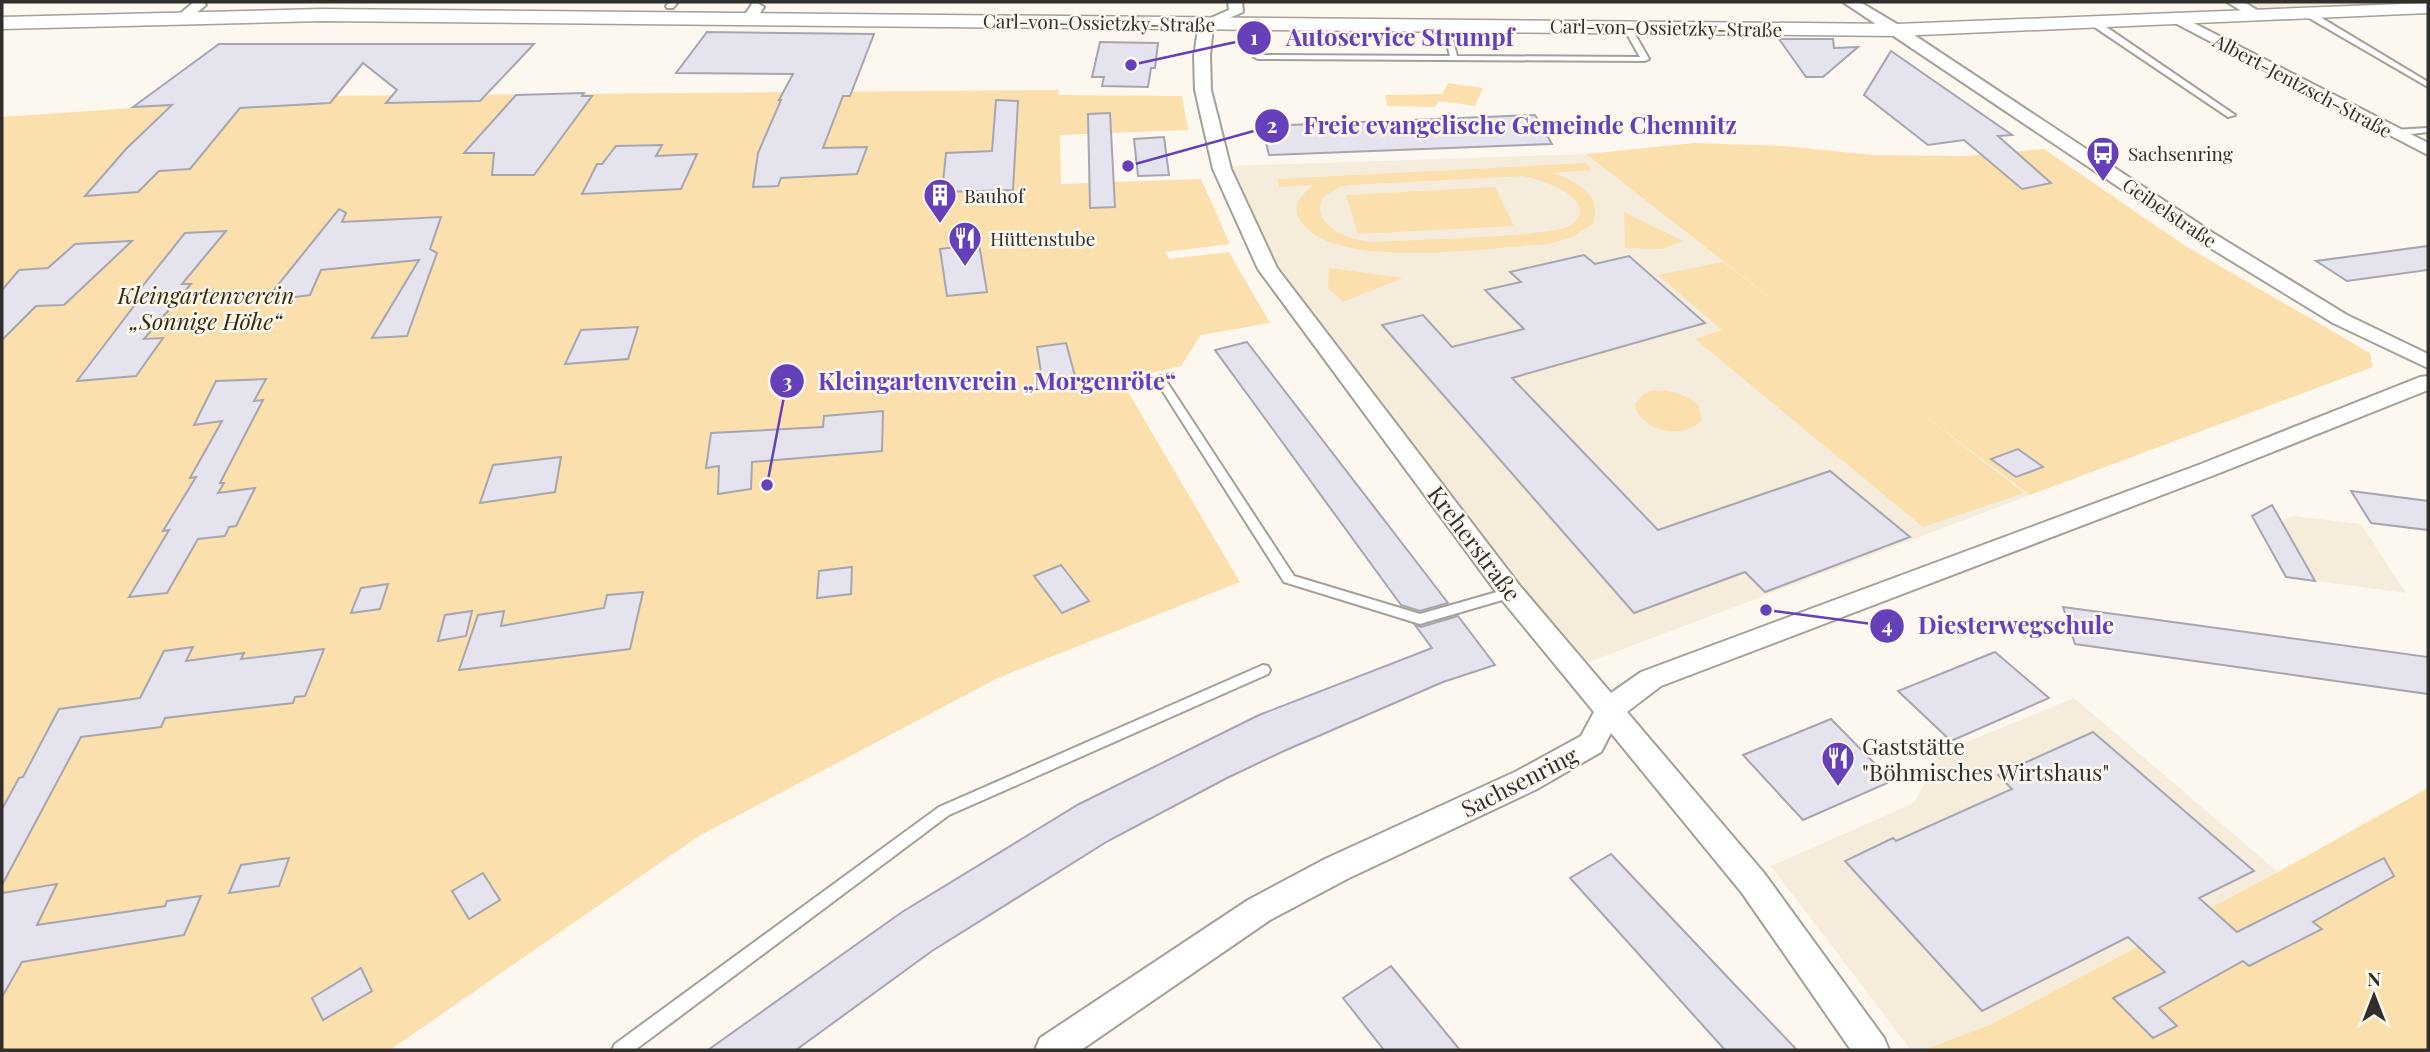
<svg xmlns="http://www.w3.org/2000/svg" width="2430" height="1052" viewBox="0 0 2430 1052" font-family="'Playfair Display',serif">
	<rect width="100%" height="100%" fill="#fdf8ef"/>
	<g fill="#f5ecdb">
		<polygon points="2234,2 2428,2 2428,5 2266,11"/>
		<polygon points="1586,154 1829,344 2030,495 1581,665 1273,269 1231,166"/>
		<polygon points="2293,516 2361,524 2406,593 2286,577 2257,525 2284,528 2281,521"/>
		<polygon points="2074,698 2278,872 1992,1024 1923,1050 1911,1050 1771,866 1914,803 1940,753"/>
	</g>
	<g fill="#fbe0ae" fill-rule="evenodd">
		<polygon points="1448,83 1483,88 1475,106 1439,101 1435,107 1387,106 1385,95 1442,94"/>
		<polygon points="1059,90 1058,95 1182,96 1188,130 1060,135 1061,184 1201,179 1230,244 1165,252 1169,259 1229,252 1270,323 1201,335 1181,366 1121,380 1240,582 998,678 699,836 390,1050 2,1050 2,117 307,96"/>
		<polygon points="1694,143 1784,146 1873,155 1965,156 2044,149 2187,247 2370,353 2373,367 2030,495 1913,407 2024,493 1923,527 1695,339 1722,330 1658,275 1723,262 1782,307 1586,154"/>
		<path d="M1587 163 1591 170 1552 173C1576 181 1605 195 1592 225L1570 238 1548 244C1492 247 1338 271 1303 224 1289 207 1300 196 1314 185L1279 187 1278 179ZM1523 176C1540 179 1603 199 1571 225 1556 237 1403 240 1373 242 1351 240 1309 227 1323 197L1340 187 1350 185Z"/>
		<polygon points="1495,187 1514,226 1358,234 1346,195"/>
		<polygon points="1624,212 1683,241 1662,249 1625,248"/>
		<polygon points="1329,268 1403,278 1343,302 1328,288"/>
		<path d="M1650 391C1669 389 1684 393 1699 406L1702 419C1687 441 1640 432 1635 405L1642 395Z"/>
		<polygon points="2428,788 2428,1050 1923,1050 1992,1024 2278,872"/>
	</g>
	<g fill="#e5e3ee" stroke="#a7a5af" stroke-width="2">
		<polygon points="707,32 874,34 850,96 843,96 823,148 867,147 857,174 781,178 778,186 753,187 758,153 781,100 779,100 793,74 676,73"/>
		<polygon points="1779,39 1833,39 1834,48 1858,47 1823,77 1806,77"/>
		<polygon points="1100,42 1158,43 1155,68 1151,68 1148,87 1102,86 1104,77 1092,77"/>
		<polygon points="219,44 534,44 480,101 386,103 397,90 363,63 330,103 240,108 190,169 159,171 138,192 85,196 126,149 172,105 133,107"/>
		<polygon points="1891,51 2012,135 1998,136 2051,183 2022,189 1964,140 1928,145 1864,95"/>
		<polygon points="584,93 582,96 592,96 534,175 492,175 494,153 464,153 516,95"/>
		<polygon points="996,100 1018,101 1013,190 942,192 946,153 992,151"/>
		<polygon points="1110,113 1115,207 1090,208 1088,114"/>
		<polygon points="1535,115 1552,144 1269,155 1262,126"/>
		<polygon points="1164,137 1169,175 1138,176 1134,139"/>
		<polygon points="662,145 656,156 697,154 681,189 582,194 597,164 602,164 616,146"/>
		<polygon points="339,209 346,213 342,222 441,217 430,249 437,253 407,336 372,338 419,260 321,270 310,295 265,301"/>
		<polygon points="226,231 182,284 191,284 144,339 163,338 136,376 77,381 140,298 133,298 185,233"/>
		<polygon points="132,241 64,305 36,306 2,340 2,290 19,270 48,268 75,244"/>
		<polygon points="979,244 987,292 947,296 940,249"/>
		<polygon points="2428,246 2428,270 2347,281 2316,261"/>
		<polygon points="1584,255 1595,264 1629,256 1705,323 1512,378 1658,530 1830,471 1910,537 1765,592 1745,572 1634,613 1382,325 1423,315 1452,347 1524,329 1485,290 1521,282 1510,272"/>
		<polygon points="638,327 628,359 565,364 581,330"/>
		<polygon points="1247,342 1415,560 1448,603 1420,611 1401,605 1215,350"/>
		<polygon points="1066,343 1075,376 1042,379 1037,347"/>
		<polygon points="266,379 254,401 263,400 220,483 224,483 218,493 255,488 236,526 229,527 225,536 198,539 167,593 129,597 169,530 163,531 196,477 190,478 222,421 194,425 216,381"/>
		<polygon points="883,411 882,451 752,462 751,489 718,494 719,466 706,468 711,433 823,427 824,416"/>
		<polygon points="2018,449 2043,467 2016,477 1991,459"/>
		<polygon points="561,457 555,492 480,503 493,465"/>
		<polygon points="2351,491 2428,501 2428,530 2371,523"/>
		<polygon points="2272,505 2315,581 2286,577 2252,516"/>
		<polygon points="1061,565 1089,601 1062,613 1034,576"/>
		<polygon points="852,567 851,594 817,598 819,571"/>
		<polygon points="388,584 380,609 351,613 361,588"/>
		<polygon points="643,592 630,649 459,670 478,615 504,611 501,626 604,608 607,595"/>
		<polygon points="2063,607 2428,657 2428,694 2075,644"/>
		<polygon points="472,611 466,636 438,641 445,615"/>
		<polygon points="1458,616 1495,665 1443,682 1284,751 1227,778 1108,841 932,951 796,1050 708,1050 902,912 1079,804 1259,715 1432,648 1415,625 1421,627"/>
		<polygon points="193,647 186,661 244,653 241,659 324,649 305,696 295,697 293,703 165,718 161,727 81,737 2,885 2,809 19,778 23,777 59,709 140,698 164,651"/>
		<polygon points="1995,652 2049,698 1951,741 1898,691"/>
		<polygon points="1831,719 1892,781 1803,820 1743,755"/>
		<polygon points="2093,732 2254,871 2199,898 2237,932 2384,858 2394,876 2313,922 2322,929 2249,966 2243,961 2159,1008 2177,1026 2153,1038 2113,998 2165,972 2128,937 1982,1011 1845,861 1893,838 1896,841 2012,789 1998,775"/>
		<polygon points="1611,854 1735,985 1797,1050 1725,1050 1570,878"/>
		<polygon points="289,858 279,886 229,893 241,865"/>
		<polygon points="483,873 500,900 469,919 452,891"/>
		<polygon points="57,884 37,925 165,906 167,901 201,896 184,935 22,962 2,997 2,893"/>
		<polygon points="1391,966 1460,1050 1384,1050 1343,998"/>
		<polygon points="361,968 372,991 323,1020 312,998"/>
	</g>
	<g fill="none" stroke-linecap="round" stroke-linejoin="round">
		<defs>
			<g id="service">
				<polygon points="670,2 678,2 673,8 667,8 666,6"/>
				<polygon points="2304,11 2310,11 2428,82 2428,87 2304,15"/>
				<polygon points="2090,20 2096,20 2235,115 2228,117 2090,24"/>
				<polygon points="1442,23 1449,25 1457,56 1640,57 1623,27 1627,25 1631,27 1649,59 1645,61 1258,59 1254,57 1258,55 1450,56"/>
				<polygon points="2428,128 2428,132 2394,136 2390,133 2394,130"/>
				<polygon points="1160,376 1165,379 1294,576 1420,614 1511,588 1516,590 1517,593 1516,596 1420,624 1284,582 1155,379"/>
				<polygon points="1263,665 1268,666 1270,670 1268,674 949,815 635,1050 612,1050 615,1044 939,807"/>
			</g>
			<g id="minor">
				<polygon points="194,2 203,2 206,5 188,20 178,20 176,17"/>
				<polygon points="1228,2 1242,2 1243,12 1213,25 1210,56 1211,90 1231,169 1277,268 1520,586 1611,693 1641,672 2201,464 2420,377 2428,376 2428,390 2217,474 1661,686 1627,712 1764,873 1884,1038 1889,1050 1851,1050 1742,893 1611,733 1601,752 1537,789 1347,879 1270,920 1081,1050 1035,1050 1040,1038 1248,900 1325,859 1517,771 1581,736 1594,712 1502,600 1258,269 1213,169 1195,90 1194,56 1199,23 1229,10"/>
				<polygon points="1843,2 1860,2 1902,27 2213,233 2347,315 2428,354 2428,368 2333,323 2199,241"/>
				<polygon points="2227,2 2244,2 2265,15 2263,18 2253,18"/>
				<polygon points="757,3 764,7 754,22 749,23 744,22 742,19 752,4"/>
				<polygon points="2178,15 2428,143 2428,155 2173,22 2171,19 2173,16"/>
			</g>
			<polygon id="tertiary" points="2428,3 2428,13 1897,36 321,21 2,29 2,17 321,9 1897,24"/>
		</defs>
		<use href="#service" stroke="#a5a097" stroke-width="4"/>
		<use href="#minor" stroke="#a5a097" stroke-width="4"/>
		<use href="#tertiary" stroke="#a5a097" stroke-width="3"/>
		<use href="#service" fill="#fff" fill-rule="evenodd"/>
		<use href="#minor" fill="#fff" fill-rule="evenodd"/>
		<use href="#tertiary" fill="#fff" fill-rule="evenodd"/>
	</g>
	<defs>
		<symbol id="bus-pin" viewBox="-11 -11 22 30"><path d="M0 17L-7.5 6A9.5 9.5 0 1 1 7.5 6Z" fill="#6640b8" stroke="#fdf8ef"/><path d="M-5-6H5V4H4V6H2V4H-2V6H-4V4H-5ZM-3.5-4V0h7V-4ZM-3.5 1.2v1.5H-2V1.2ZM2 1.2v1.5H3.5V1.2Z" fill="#fff"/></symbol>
		<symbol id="building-pin" viewBox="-11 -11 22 30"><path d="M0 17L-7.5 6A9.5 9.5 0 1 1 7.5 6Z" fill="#6640b8" stroke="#fdf8ef"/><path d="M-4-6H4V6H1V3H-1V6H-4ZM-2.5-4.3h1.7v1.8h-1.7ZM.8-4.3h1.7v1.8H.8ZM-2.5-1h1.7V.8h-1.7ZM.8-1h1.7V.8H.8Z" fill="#fff"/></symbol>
		<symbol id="restaurant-pin" viewBox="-11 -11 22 30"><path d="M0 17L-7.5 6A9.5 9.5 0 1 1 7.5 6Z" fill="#6640b8" stroke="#fdf8ef"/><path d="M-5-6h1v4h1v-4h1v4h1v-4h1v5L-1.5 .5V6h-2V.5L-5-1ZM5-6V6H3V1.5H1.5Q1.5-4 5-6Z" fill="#fff"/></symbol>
	</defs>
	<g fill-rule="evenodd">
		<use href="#bus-pin" x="2084" y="134" width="38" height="52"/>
		<use href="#building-pin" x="921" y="176" width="38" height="52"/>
		<use href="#restaurant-pin" x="946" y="219" width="38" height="52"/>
		<use href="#restaurant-pin" x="1819" y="739" width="38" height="52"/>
	</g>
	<g text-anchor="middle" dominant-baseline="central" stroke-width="5" stroke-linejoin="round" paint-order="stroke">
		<g font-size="19" fill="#312f2c" stroke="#fdf8ef">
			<text transform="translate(1099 22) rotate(1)">Carl-von-Ossietzky-Straße</text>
			<text transform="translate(1666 27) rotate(1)">Carl-von-Ossietzky-Straße</text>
			<text transform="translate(2303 85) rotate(28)">Albert-Jentzsch-Straße</text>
			<text transform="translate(2170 212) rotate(34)">Geibelstraße</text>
		</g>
		<g font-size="19" fill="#312f2c" stroke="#fdf8ef" text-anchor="start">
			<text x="2128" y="153">Sachsenring</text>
			<text x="964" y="195">Bauhof</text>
			<text x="990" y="238">Hüttenstube</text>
		</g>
		<g font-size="23" font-style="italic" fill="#382808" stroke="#fdf8ef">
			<text x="206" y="294">Kleingartenverein<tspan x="206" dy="26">„Sonnige Höhe“</tspan></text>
		</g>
		<g font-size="23" fill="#312f2c" stroke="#fdf8ef">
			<text transform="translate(1475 543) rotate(53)">Kreherstraße</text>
			<text transform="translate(1519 781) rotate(-27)">Sachsenring</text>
		</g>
		<g font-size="23" fill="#312f2c" stroke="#fdf8ef" text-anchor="start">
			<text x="1862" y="745">Gaststätte<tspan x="1862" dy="26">"Böhmisches Wirtshaus"</tspan></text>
		</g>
	</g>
	<path fill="none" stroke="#6640b8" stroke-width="2.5" d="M1131 65L1254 38M1128 166L1272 126M767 485L787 381M1766 610L1887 626"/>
	<g fill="#6640b8" stroke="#fdf8ef" stroke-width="2.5">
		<circle cx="1131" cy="65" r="7"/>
		<circle cx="1128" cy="166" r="7"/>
		<circle cx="767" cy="485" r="7"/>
		<circle cx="1766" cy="610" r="7"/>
		<circle cx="1254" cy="38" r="18"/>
		<circle cx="1272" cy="126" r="18"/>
		<circle cx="787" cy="381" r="18"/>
		<circle cx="1887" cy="626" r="18"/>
	</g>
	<g font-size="21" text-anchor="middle" font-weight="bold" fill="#fff">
		<text x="1254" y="45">1</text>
		<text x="1272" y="133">2</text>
		<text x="787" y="389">3</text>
		<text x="1887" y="633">4</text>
	</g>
	<g font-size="24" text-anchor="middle" font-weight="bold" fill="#6640b8" stroke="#fdf8ef" stroke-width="5" stroke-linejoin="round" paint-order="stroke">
		<text x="1400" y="46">Autoservice Strumpf</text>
		<text x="1520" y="134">Freie evangelische Gemeinde Chemnitz</text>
		<text x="997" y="390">Kleingartenverein „Morgenröte“</text>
		<text x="2016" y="634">Diesterwegschule</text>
	</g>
	<rect width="2430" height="1052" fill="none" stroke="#312f2c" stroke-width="7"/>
	<g transform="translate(2374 996)" stroke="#fdf8ef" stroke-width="5" paint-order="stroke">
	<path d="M0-5L12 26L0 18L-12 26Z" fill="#312f2c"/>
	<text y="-10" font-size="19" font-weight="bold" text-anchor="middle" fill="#312f2c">N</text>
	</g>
</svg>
